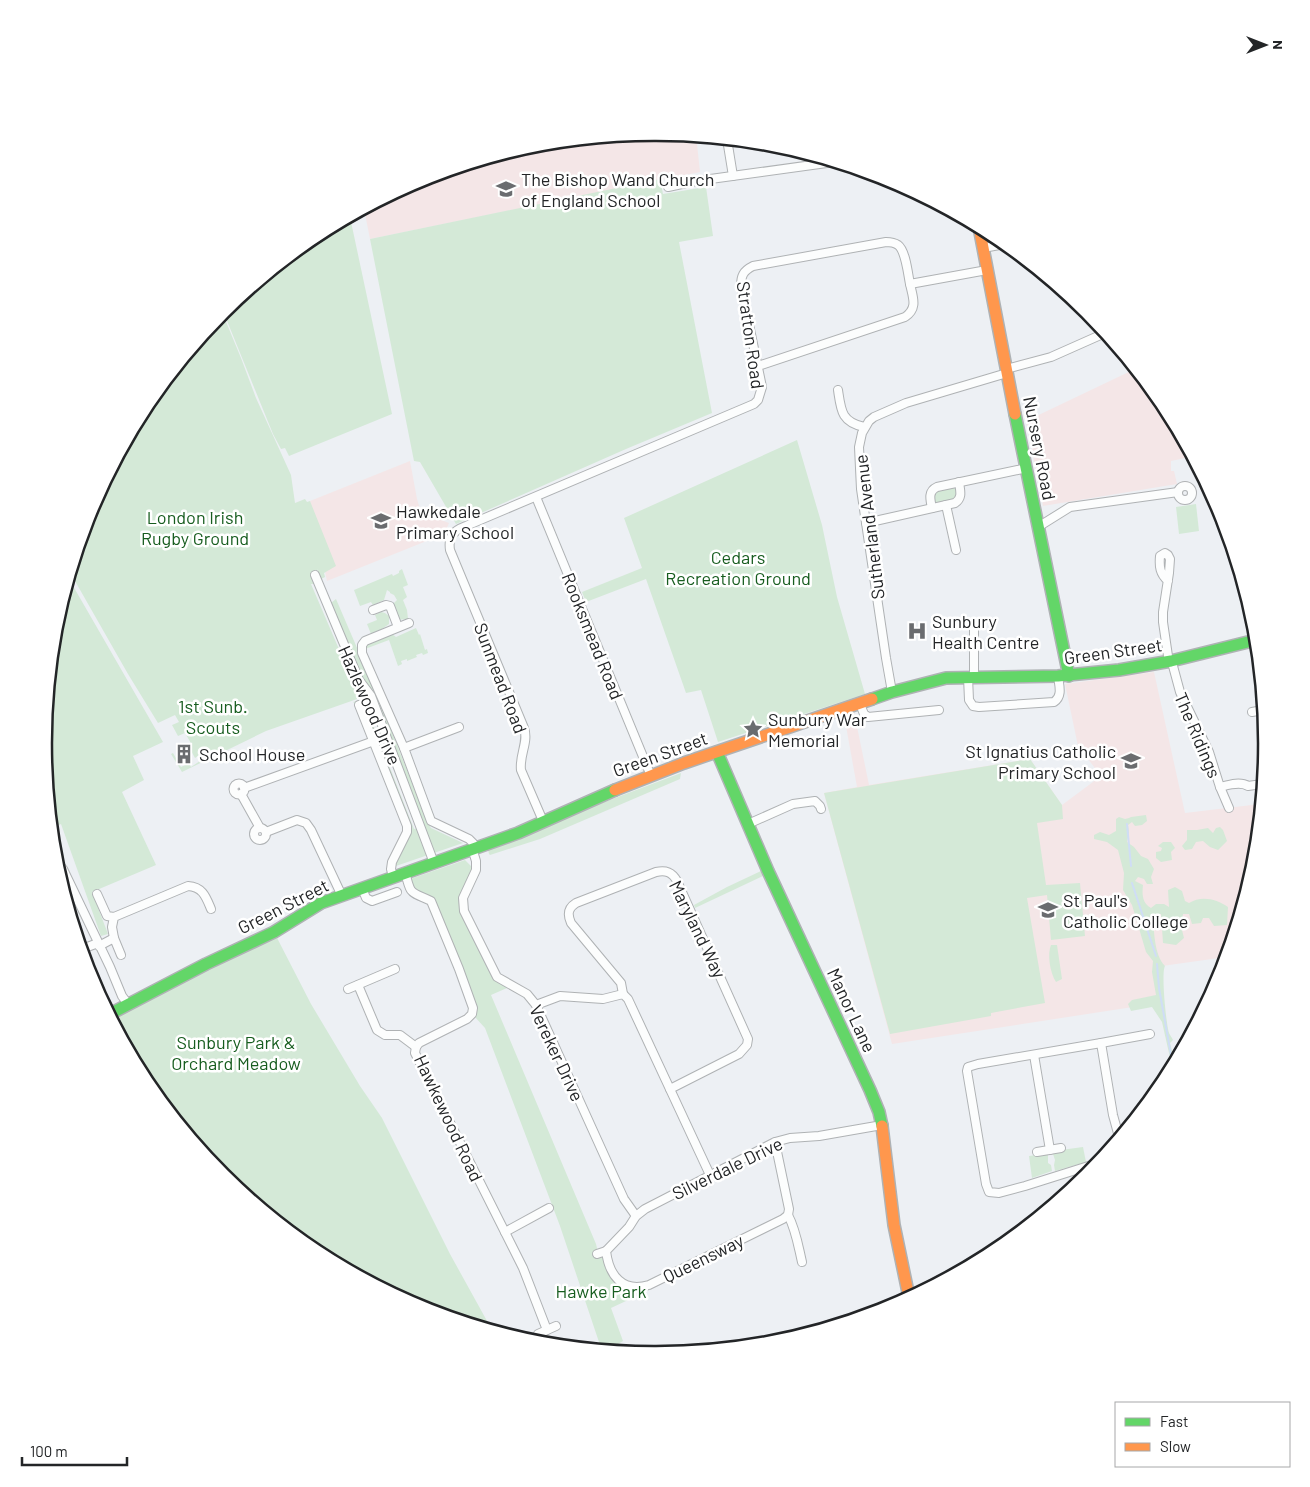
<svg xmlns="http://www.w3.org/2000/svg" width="1310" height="1487" viewBox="0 0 1310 1487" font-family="Barlow,sans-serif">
	<rect width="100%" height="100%" fill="#edf0f4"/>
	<g fill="#f4e6e7">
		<polygon points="655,132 703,137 704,143 697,144 700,172 370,239 364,209 421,179 536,144"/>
		<polygon points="1135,369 1163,404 1193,460 1190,457 1171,461 1171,471 1174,471 1177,484 1043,506 1026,421"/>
		<polygon points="410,461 417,499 421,512 449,523 444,534 327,581 310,501"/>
		<polygon points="1154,672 1185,813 1260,804 1254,863 1226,957 1155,967 1159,1003 892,1044 824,793 857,787 844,715 854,712 869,785 1030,759 1062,805 1101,776 1078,746 1065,684"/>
	</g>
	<g fill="#d4e9d7">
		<polygon points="660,179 663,194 706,187 713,236 679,242 712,413 626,449 456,524 420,462 414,461 370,239"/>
		<polygon points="350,217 392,414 289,456 285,448 281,449 273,434 223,311 316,235"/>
		<polygon points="222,312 241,358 256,398 291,475 295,503 305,499 307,502 310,501 336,566 324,573 325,577 321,579 317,569 318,584 311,584 360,698 266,731 182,772 171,754 173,753 181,767 189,763 191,767 200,761 198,756 195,758 189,747 192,745 185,733 178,736 172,725 179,722 175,715 158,723 128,674 71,574 90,509 147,404"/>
		<polygon points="797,440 822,525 837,597 865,694 718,742 701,690 686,693 646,579 586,602 582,592 642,568 624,518"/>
		<polygon points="955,487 957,488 957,499 935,504 934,496 936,491"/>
		<polygon points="1196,504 1199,531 1179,534 1176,507"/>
		<polygon points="402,569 408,585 403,587 407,597 403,600 407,610 408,619 397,620 392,605 397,600 394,595 390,593 390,592 387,590 384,600 373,605 371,602 360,606 354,590 392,574 393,576 399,573 399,571"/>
		<polygon points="69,579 163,742 133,756 144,780 122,792 156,865 92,892 108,934 101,936 61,824 52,828 44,743 56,624"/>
		<polygon points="336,599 370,678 429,825 431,828 463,843 393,867 409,833 361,708 353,702 363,699 414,829 424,827 373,695 363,678 331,603"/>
		<polygon points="381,612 385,613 389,616 389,624 382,629 371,634 367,624 377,620 375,615"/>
		<polygon points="416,628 419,635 420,634 425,650 427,649 428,653 423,655 422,653 416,655 417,657 407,661 407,659 401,661 402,664 398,666 389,640 365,649 368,642 392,634 396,637"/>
		<polygon points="1030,759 1062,805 1063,819 1037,823 1046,885 1080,883 1085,936 1051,940 1047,895 1027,898 1045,1003 991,1013 991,1016 890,1034 824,793"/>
		<polygon points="681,773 680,779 540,839 490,855 489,854 488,850 594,806"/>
		<path d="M1146 815 1147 821 1142 825 1135 826 1132 822 1128 825 1129 832 1127 842 1134 847 1141 856 1148 859 1154 869 1151 877 1153 884H1147L1144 879 1138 877 1135 881 1143 885C1142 894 1142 903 1151 908L1156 904H1164L1169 907 1168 890 1175 887 1182 891 1185 901 1189 903C1201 895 1217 899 1228 907L1227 925 1214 926 1209 918H1203L1201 923 1192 924 1189 914H1183L1181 926 1184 938 1176 945 1163 943 1161 914 1153 915C1154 930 1154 955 1165 966 1161 973 1166 1023 1169 1033 1170 1035 1172 1038 1173 1040L1170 1043 1172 1051 1176 1053 1175 1059 1171 1062 1162 1022 1152 1007 1131 1011 1128 1004 1132 1000 1156 995 1152 972 1153 961 1146 952 1132 905 1123 890 1124 873 1118 850 1107 842 1094 839V835L1100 832 1109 835 1116 831V819L1119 817 1125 819 1129 818 1131 817Z"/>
		<polygon points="1220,827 1223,830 1227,841 1218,850 1210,847 1203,841 1196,842 1192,849 1185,850 1182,846 1187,840 1187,830 1197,830 1208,828 1213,833 1216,828"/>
		<polygon points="1163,842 1171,842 1175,848 1171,852 1172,860 1161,862 1156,858 1156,852 1161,851 1162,848 1158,846"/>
		<path d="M465 860 472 867 473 870C467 883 458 896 460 911L507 988 491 995 596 1244 599 1257H603C612 1275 619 1287 640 1292L641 1294 611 1308 623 1341 618 1344 620 1351 607 1350 606 1347 601 1348 560 1226 485 1028 474 1016 435 902 414 892 410 879Z"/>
		<polygon points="761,871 763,876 695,908 694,905 727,887"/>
		<polygon points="274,932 311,1004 360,1086 382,1118 450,1254 492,1330 421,1308 315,1252 223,1176 147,1083 110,1014"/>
		<path d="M1051 945H1057L1062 979 1056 982C1050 973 1047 954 1051 945Z"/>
		<polygon points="1083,1147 1086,1162 1055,1171 1054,1165 1055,1160 1053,1154 1061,1150"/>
		<polygon points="1042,1154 1048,1155 1048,1163 1051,1165 1052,1171 1032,1178 1029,1156"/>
	</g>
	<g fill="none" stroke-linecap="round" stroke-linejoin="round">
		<g stroke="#cfddf6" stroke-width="2">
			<polyline points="1127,824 1131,866"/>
			<polyline points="1132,883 1156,956"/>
			<polyline points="1157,964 1159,988 1173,1066"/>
		</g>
		<defs>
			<g id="street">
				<polyline points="727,139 733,176"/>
				<polyline points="668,187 696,181 834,162"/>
				<polyline points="983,248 1005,244"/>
				<path d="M758 366 905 317C918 308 913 298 910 284"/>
				<polyline points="1006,369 1051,357 1105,333"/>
				<path d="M838 390C841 410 841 422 864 427"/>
				<circle cx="1185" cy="493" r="7"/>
				<polyline points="536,497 651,776"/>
				<polyline points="946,505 956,550"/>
				<path d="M932 508C930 499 928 491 937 487L1027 468"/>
				<path d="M866 523 955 503C963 498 960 490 959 482"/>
				<polyline points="1038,527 1070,507 1178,492"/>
				<polyline points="315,575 359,680 371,696 434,863"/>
				<path d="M1168 581C1160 574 1159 567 1160 556L1165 553 1168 555 1170 559 1169 573 1163 612V622L1168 656 1173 666 1180 692 1209 752 1220 787 1229 808"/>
				<polyline points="373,610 386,605 390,606 398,627"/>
				<polyline points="409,623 365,641 362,645 362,653 404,748 431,821 469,839 473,843 475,847"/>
				<path d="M968 677 969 700 973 706 979 707 1054 702C1063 696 1059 685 1058 676"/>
				<polyline points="974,678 974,629"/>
				<polyline points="892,692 886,658 861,489 859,447 862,433 869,421 874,417 906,403 1007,373"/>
				<polyline points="860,704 864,714 868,717 939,710"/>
				<polyline points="359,705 407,826 407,832 392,862 391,869 393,877"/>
				<polyline points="1252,712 1263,710"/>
				<polyline points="404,748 459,727"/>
				<circle cx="239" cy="789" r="5.5"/>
				<path d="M1220 787C1228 785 1240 781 1248 786L1262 784"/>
				<polyline points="244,788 374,741"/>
				<polyline points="241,794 260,828"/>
				<path d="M543 821 521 770C519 755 529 742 524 728L450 550C448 536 453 531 466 526L754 404 758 400 762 387 741 286C741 276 743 271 753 266L886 242C890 242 895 243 898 245 906 251 908 275 910 284L987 270"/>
				<polyline points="748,824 793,804 815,801 820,806 821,809"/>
				<circle cx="260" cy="834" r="6"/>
				<polyline points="266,832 297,820 306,823 311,830 342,896"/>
				<polyline points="472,848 476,861 476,870 463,898 464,911 497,977 527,994 536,1005 624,1199 636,1216"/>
				<polyline points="55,859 63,869 110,967 122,996 128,1004"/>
				<path d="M405 872C411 896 410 891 431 901L459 969 473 1008 472 1014 467 1019 419 1043 416 1047 415 1053 523 1268 547 1330"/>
				<polyline points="362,888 366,898 372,901 397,892"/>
				<polyline points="97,894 107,916 114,917"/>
				<path d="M114 938 112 927 114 917 188 886C203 887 206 897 211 909"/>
				<polyline points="99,946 114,938 121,955"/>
				<polyline points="82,949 98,943"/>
				<polyline points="358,985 377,1030 385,1035 400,1035 416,1047"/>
				<polyline points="348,989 395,969"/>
				<path d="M623 994 621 983 571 923C567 914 568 908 576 903L656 872C666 870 672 872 677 881L748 1039 747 1045 739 1054 670 1089"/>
				<polyline points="536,1005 560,996 603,999 623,994 628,999 710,1175"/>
				<polyline points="1101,1043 1150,1034"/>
				<polyline points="1034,1055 1050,1150"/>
				<path d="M775 1142 789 1209 788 1215 783 1219 649 1285C622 1293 609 1275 606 1251L629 1227 636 1216 645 1209 775 1142 790 1138 819 1136 882 1125"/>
				<polyline points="1037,1152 1061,1148"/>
				<polyline points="1098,1163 1025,1186 999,1193 989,1192 986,1184 967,1071 968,1067 978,1064 1101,1043 1113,1115 1119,1137"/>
				<path d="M788 1215C796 1230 798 1245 802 1262"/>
				<polyline points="505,1232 549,1208"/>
				<polyline points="597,1254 606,1251"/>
				<polyline points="538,1334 556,1326"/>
			</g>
			<g id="fast">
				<polyline points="1015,414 1069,676"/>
				<polyline points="872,699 892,692 946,678 1058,676 1119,670 1171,661 1256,640"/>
				<polyline points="717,752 768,871 870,1090 879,1112 882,1126"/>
				<polyline points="110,1014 206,964 274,932 321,903 518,833 615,790"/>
			</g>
			<g id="slow">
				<polyline points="979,227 1015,414"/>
				<polyline points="615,790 684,763 872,699"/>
				<polyline points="882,1126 894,1225 909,1297"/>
			</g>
		</defs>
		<use href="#street" stroke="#afb2b4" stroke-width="10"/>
		<use href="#fast" stroke="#afb2b4" stroke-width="14"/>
		<use href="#slow" stroke="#afb2b4" stroke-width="14"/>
		<use href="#street" stroke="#fcfdfd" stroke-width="8"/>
		<use href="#fast" stroke="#63d668" stroke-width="11"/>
		<use href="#slow" stroke="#ff974d" stroke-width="11"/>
	</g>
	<defs>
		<symbol id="school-bare" viewBox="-9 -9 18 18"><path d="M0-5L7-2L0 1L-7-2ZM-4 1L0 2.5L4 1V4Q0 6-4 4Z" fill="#6a6c6f" stroke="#fff" stroke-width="2.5" paint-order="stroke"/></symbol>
		<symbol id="hospital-bare" viewBox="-9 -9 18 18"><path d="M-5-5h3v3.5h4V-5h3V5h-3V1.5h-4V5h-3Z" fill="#6a6c6f" stroke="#fff" stroke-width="2.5" paint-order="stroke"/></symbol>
		<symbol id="sight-bare" viewBox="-9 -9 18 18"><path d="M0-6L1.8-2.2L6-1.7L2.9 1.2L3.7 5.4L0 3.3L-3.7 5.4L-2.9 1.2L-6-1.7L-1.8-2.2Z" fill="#6a6c6f" stroke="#fff" stroke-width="2.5" paint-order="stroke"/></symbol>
		<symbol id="building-bare" viewBox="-9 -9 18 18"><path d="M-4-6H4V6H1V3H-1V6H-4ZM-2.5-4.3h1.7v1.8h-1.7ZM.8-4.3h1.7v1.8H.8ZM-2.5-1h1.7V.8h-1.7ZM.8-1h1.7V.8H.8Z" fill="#6a6c6f" stroke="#fff" stroke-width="2.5" paint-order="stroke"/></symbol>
	</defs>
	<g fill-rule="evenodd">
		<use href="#school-bare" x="492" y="175" width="28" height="28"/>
		<use href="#school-bare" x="367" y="507" width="28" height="28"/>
		<use href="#hospital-bare" x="903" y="617" width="28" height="28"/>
		<use href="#sight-bare" x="739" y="715" width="28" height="28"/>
		<use href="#building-bare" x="170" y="740" width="28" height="28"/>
		<use href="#school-bare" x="1117" y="747" width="28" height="28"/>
		<use href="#school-bare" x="1034" y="896" width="28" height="28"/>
	</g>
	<g text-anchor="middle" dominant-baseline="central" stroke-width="5" stroke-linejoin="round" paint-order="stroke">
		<g font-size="18" fill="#232527" stroke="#fff" text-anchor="start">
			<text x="521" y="179">The Bishop Wand Church<tspan x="521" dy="21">of England School</tspan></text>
			<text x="396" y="511">Hawkedale<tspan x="396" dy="21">Primary School</tspan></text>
			<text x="932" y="621">Sunbury<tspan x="932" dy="21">Health Centre</tspan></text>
			<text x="768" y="719">Sunbury War<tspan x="768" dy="21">Memorial</tspan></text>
			<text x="1116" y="751" text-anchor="end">St Ignatius Catholic<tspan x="1116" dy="21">Primary School</tspan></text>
			<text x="199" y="754">School House</text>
			<text x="1063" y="900">St Paul's<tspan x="1063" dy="21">Catholic College</tspan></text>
		</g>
		<g font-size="18" fill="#232527" stroke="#fff">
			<text transform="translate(751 335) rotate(82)">Stratton Road</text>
			<text transform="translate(1040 448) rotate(79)">Nursery Road</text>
			<text transform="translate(869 527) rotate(-97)">Sutherland Avenue</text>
			<text transform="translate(593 636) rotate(68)">Rooksmead Road</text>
			<text transform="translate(1113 651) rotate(-8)">Green Street</text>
			<text transform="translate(501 678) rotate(69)">Sunmead Road</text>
			<text transform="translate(370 705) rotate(66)">Hazlewood Drive</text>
			<text transform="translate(1198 735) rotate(67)">The Ridings</text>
			<text transform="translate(660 754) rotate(-20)">Green Street</text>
			<text transform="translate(283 906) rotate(-27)">Green Street</text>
			<text transform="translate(698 929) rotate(64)">Maryland Way</text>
			<text transform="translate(852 1010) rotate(65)">Manor Lane</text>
			<text transform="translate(557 1053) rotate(65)">Vereker Drive</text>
			<text transform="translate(449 1118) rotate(65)">Hawkewood Road</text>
			<text transform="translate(727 1168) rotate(-26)">Silverdale Drive</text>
			<text transform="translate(703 1258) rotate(-26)">Queensway</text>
		</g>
		<g font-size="18" fill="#175d1f" stroke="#fff">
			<text x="195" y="517">London Irish<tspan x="195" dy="21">Rugby Ground</tspan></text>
			<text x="738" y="557">Cedars<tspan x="738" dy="21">Recreation Ground</tspan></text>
			<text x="213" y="706">1st Sunb.<tspan x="213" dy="21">Scouts</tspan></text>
			<text x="236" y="1042">Sunbury Park &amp;<tspan x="236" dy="21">Orchard Meadow</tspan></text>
			<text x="601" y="1291">Hawke Park</text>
		</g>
	</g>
	<path d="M0 0H1310V1487H0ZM654 141H656A602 602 0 0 1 1258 743V744A602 602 0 0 1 656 1346H654A602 602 0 0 1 52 744V743A602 602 0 0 1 654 141Z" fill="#fff" fill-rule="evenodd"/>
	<path fill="none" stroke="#232527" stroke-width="2.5" d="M654 141H656A602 602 0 0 1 1258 743V744A602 602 0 0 1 656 1346H654A602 602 0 0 1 52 744V743A602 602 0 0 1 654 141Z"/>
	<rect x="1115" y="1402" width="175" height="65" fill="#ffffff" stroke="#a7a8a9"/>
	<rect x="1125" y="1418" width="25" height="8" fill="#63d668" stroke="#a7a8a9"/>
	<text x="1160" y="1427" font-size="15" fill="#232527">Fast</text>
	<rect x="1125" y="1443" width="25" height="8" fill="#ff974d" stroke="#a7a8a9"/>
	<text x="1160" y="1452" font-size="15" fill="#232527">Slow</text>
	<g transform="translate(1265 45) rotate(90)" stroke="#ffffff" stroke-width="4" paint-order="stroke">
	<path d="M0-4L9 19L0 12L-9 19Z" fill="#232527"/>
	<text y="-8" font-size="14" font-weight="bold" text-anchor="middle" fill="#232527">N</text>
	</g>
	<path d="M22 1457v8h105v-8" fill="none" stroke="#232527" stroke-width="2.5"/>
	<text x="30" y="1457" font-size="15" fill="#232527" stroke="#ffffff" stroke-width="4" paint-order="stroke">100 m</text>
</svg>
